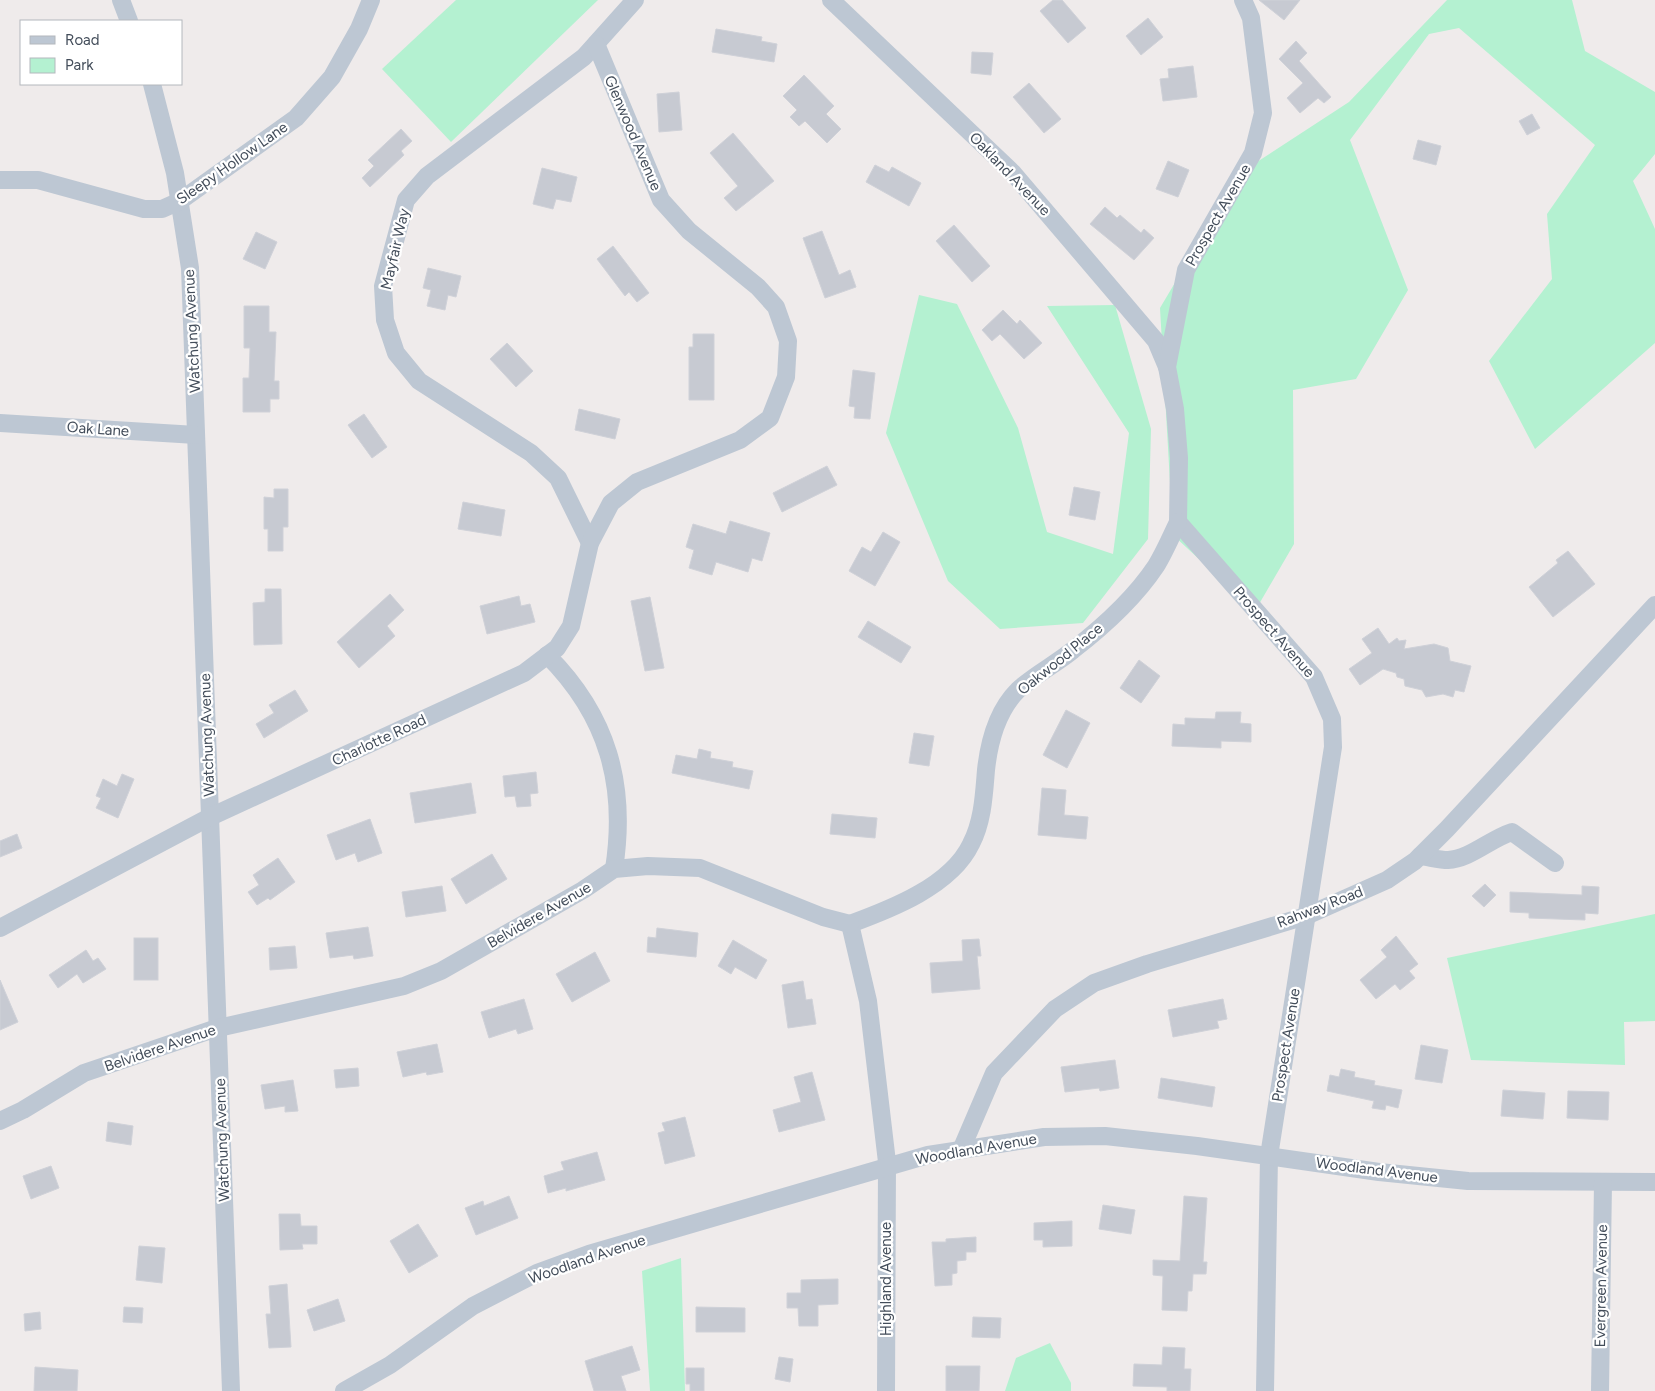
<svg xmlns="http://www.w3.org/2000/svg" width="1655" height="1391" viewBox="0 0 1655 1391" font-family="Figtree,sans-serif">
	<rect width="100%" height="100%" fill="#efebeb"/>
	<g fill="#b4f1d1">
		<polygon points="456,0 598,0 451,142 382,69"/>
		<polygon points="1447,0 1572,0 1585,51 1655,92 1655,154 1633,181 1655,229 1655,343 1535,449 1489,361 1552,279 1547,214 1595,145 1459,28 1429,34 1350,140 1408,290 1356,379 1293,390 1294,544 1255,611 1173,535 1160,308 1240,173 1349,102"/>
		<polygon points="919,295 957,304 1018,428 1047,532 1113,554 1129,433 1047,306 1115,305 1151,429 1148,539 1083,623 1000,629 948,581 886,433"/>
		<polygon points="1655,914 1655,1021 1624,1022 1625,1065 1471,1060 1447,958"/>
		<polygon points="681,1258 685,1391 650,1391 642,1271"/>
		<polygon points="1050,1343 1071,1383 1071,1391 1005,1391 1016,1358"/>
	</g>
	<g fill="#c7cad2" stroke="#cfd1d8">
		<polygon points="1053,0 1062,0 1086,28 1068,43 1040,11"/>
		<polygon points="1259,0 1300,0 1284,20"/>
		<polygon points="1148,18 1163,37 1141,55 1126,36"/>
		<polygon points="716,29 762,37 761,41 777,44 774,62 712,52"/>
		<polygon points="1296,41 1307,53 1299,61 1331,97 1324,103 1318,98 1300,113 1287,98 1303,83 1279,59"/>
		<polygon points="972,52 993,53 991,75 971,73"/>
		<polygon points="1193,66 1197,97 1163,101 1160,79 1169,78 1168,69"/>
		<polygon points="804,75 834,106 826,114 841,129 827,143 805,121 799,126 790,117 797,110 783,96"/>
		<polygon points="1029,83 1061,119 1044,133 1013,97"/>
		<polygon points="679,92 682,130 659,132 657,94"/>
		<polygon points="1532,114 1540,128 1527,135 1519,121"/>
		<polygon points="401,129 412,141 401,151 404,155 370,187 362,178 374,166 368,160"/>
		<polygon points="733,133 774,181 736,211 724,198 738,186 710,153"/>
		<polygon points="1418,140 1441,146 1436,165 1413,159"/>
		<polygon points="1168,161 1189,170 1178,197 1156,189"/>
		<polygon points="875,165 889,172 892,167 921,183 909,206 866,182"/>
		<polygon points="542,168 577,177 571,202 556,199 553,209 533,204"/>
		<polygon points="1105,207 1117,218 1120,215 1141,233 1144,229 1154,238 1134,260 1090,224"/>
		<polygon points="954,225 990,266 972,282 936,241"/>
		<polygon points="822,231 839,275 850,270 856,287 825,298 803,238"/>
		<polygon points="256,232 277,242 265,269 243,259"/>
		<polygon points="613,246 649,293 637,302 629,292 625,296 597,259"/>
		<polygon points="428,268 461,276 456,297 448,295 445,310 427,306 431,290 423,288"/>
		<polygon points="244,306 269,306 269,332 276,332 274,381 279,381 279,399 270,399 270,412 243,412 243,378 249,378 250,348 244,348"/>
		<polygon points="1003,310 1017,324 1020,320 1042,343 1024,359 1000,334 992,341 982,330"/>
		<polygon points="693,334 714,334 714,400 689,400 689,347 693,347"/>
		<polygon points="507,343 533,371 516,387 490,359"/>
		<polygon points="853,370 875,373 870,419 854,418 855,407 849,406"/>
		<polygon points="579,409 620,419 615,439 575,430"/>
		<polygon points="364,414 387,447 372,458 348,425"/>
		<polygon points="827,466 837,485 782,512 773,493"/>
		<polygon points="1074,487 1100,492 1095,520 1069,515"/>
		<polygon points="274,489 288,489 288,527 283,527 283,551 268,551 268,529 264,529 264,497 274,498"/>
		<polygon points="463,502 505,510 501,536 458,529"/>
		<polygon points="730,521 770,533 762,561 752,558 748,572 716,562 712,575 689,568 694,550 686,547 693,524 726,534"/>
		<polygon points="883,532 900,542 875,586 849,571 862,547 871,552"/>
		<polygon points="1568,551 1595,584 1553,617 1529,587 1558,563 1556,560"/>
		<polygon points="265,589 281,589 282,644 254,645 253,603 265,602"/>
		<polygon points="390,594 404,610 387,626 395,636 359,668 337,642"/>
		<polygon points="519,596 521,606 530,604 535,622 487,634 480,606"/>
		<polygon points="650,597 664,668 645,671 631,601"/>
		<polygon points="868,621 911,647 901,663 858,637"/>
		<polygon points="1378,628 1389,644 1397,638 1399,641 1406,640 1404,649 1434,644 1448,648 1450,661 1471,666 1464,692 1455,690 1453,697 1443,694 1426,697 1422,690 1405,686 1404,679 1397,677 1396,673 1383,669 1360,685 1349,669 1372,653 1362,639"/>
		<polygon points="1139,660 1160,676 1141,703 1120,688"/>
		<polygon points="295,690 308,711 264,738 256,724 274,713 269,705"/>
		<polygon points="1066,710 1090,723 1067,768 1043,755"/>
		<polygon points="1216,712 1241,712 1240,723 1251,724 1251,742 1221,741 1221,748 1172,746 1173,724 1185,725 1185,718 1215,719"/>
		<polygon points="914,733 934,736 929,766 909,763"/>
		<polygon points="699,749 711,752 710,758 733,762 732,767 753,771 749,789 672,773 676,755 697,759"/>
		<polygon points="536,772 538,793 530,794 531,806 517,807 515,796 505,797 503,776"/>
		<polygon points="122,774 134,779 118,818 96,808 101,798 96,796 103,779 117,786"/>
		<polygon points="471,783 476,813 415,823 410,793"/>
		<polygon points="1042,788 1066,790 1064,815 1088,817 1086,839 1038,835"/>
		<polygon points="832,814 877,818 875,838 830,834"/>
		<polygon points="370,819 382,853 358,862 355,853 336,860 327,835"/>
		<polygon points="17,834 22,848 0,857 0,841"/>
		<polygon points="492,854 507,879 466,904 451,879"/>
		<polygon points="278,858 295,882 270,900 268,898 257,905 248,892 259,885 253,875"/>
		<polygon points="1485,884 1496,895 1484,907 1472,896"/>
		<polygon points="442,886 446,911 406,917 402,892"/>
		<polygon points="1582,886 1599,887 1598,914 1585,913 1585,920 1529,918 1529,913 1510,912 1510,892 1582,895"/>
		<polygon points="368,927 373,956 354,959 353,955 330,958 326,933"/>
		<polygon points="657,928 698,933 696,957 647,952 648,937 656,938"/>
		<polygon points="1396,936 1418,964 1409,971 1415,978 1400,990 1395,984 1376,999 1360,980 1387,957 1381,950"/>
		<rect x="134" y="938" width="24" height="42"/>
		<polygon points="979,939 981,956 977,956 980,989 932,993 930,963 963,961 962,940"/>
		<polygon points="733,940 767,960 756,979 735,967 731,974 718,966"/>
		<polygon points="295,946 297,968 270,970 269,948"/>
		<polygon points="86,950 93,961 98,958 106,969 83,983 77,974 58,988 49,975"/>
		<polygon points="595,952 610,981 572,1002 556,974"/>
		<polygon points="0,980 18,1022 0,1030"/>
		<polygon points="803,981 806,1000 812,999 816,1024 788,1028 782,985"/>
		<polygon points="524,999 533,1029 518,1034 516,1029 489,1038 481,1012"/>
		<polygon points="1223,999 1227,1019 1217,1021 1219,1028 1173,1037 1168,1010"/>
		<polygon points="437,1044 443,1072 427,1075 426,1072 403,1077 397,1052"/>
		<polygon points="1421,1045 1448,1050 1442,1083 1415,1079"/>
		<polygon points="1115,1060 1119,1088 1100,1091 1099,1088 1065,1092 1061,1067"/>
		<polygon points="358,1068 359,1086 336,1088 334,1070"/>
		<polygon points="1341,1069 1355,1072 1354,1077 1375,1081 1374,1085 1402,1090 1398,1108 1386,1105 1385,1110 1372,1108 1374,1101 1327,1091 1330,1075 1339,1077"/>
		<polygon points="812,1072 825,1120 779,1132 773,1110 801,1102 794,1077"/>
		<polygon points="1161,1078 1215,1087 1212,1107 1158,1098"/>
		<polygon points="293,1080 298,1111 285,1112 285,1106 265,1109 261,1085"/>
		<polygon points="1503,1090 1545,1093 1543,1119 1501,1116"/>
		<polygon points="1568,1091 1609,1092 1608,1120 1567,1118"/>
		<polygon points="685,1117 695,1156 665,1164 658,1133 665,1131 662,1123"/>
		<polygon points="108,1122 133,1126 131,1145 106,1141"/>
		<polygon points="597,1152 605,1180 566,1191 566,1188 548,1193 544,1176 564,1170 561,1162"/>
		<polygon points="51,1166 59,1188 31,1199 23,1176"/>
		<polygon points="509,1196 518,1218 476,1235 465,1208 483,1201 484,1206"/>
		<polygon points="1184,1196 1207,1198 1203,1262 1207,1262 1206,1274 1193,1274 1192,1291 1188,1291 1187,1311 1162,1310 1163,1276 1153,1275 1153,1260 1180,1261"/>
		<polygon points="1103,1205 1135,1210 1131,1234 1099,1229"/>
		<polygon points="279,1214 300,1214 301,1226 317,1226 317,1244 302,1244 303,1249 280,1250"/>
		<polygon points="1072,1221 1072,1246 1043,1247 1043,1240 1034,1240 1034,1223"/>
		<polygon points="418,1224 438,1256 409,1273 390,1241"/>
		<polygon points="976,1237 976,1252 966,1252 966,1260 957,1261 957,1273 952,1274 952,1285 935,1286 932,1242 946,1242 946,1239"/>
		<polygon points="139,1246 165,1248 162,1283 136,1280"/>
		<polygon points="838,1279 838,1304 818,1305 818,1326 799,1326 798,1308 787,1308 787,1293 801,1293 801,1280"/>
		<polygon points="287,1284 291,1347 269,1348 266,1314 271,1314 269,1286"/>
		<polygon points="338,1299 345,1321 314,1331 307,1310"/>
		<polygon points="124,1307 143,1308 142,1323 123,1322"/>
		<polygon points="696,1307 745,1308 745,1332 696,1332"/>
		<polygon points="40,1312 41,1329 25,1331 24,1314"/>
		<polygon points="973,1317 1001,1318 1000,1338 972,1337"/>
		<polygon points="632,1346 640,1370 621,1376 626,1391 594,1391 585,1361"/>
		<polygon points="1163,1347 1185,1348 1184,1369 1191,1369 1190,1391 1167,1391 1167,1387 1133,1386 1134,1364 1162,1365"/>
		<polygon points="779,1357 793,1359 790,1382 775,1379"/>
		<polygon points="946,1366 980,1366 979,1391 946,1391"/>
		<polygon points="35,1367 78,1370 77,1391 34,1391"/>
		<polygon points="686,1368 704,1368 704,1391 690,1391 690,1384 686,1384"/>
	</g>
	<g fill="none" stroke-linecap="round" stroke-linejoin="round">
		<g stroke="#bdc7d3" stroke-width="18">
			<polyline points="121,0 129,21"/>
			<polyline points="831,0 1013,173 1156,341 1167,367"/>
			<polyline points="1243,0 1251,18 1263,113 1253,153 1186,270 1167,367 1175,409 1179,458 1178,522 1314,677 1332,719 1333,747 1269,1156 1265,1391"/>
			<polyline points="152,84 175,173 190,268 231,1391"/>
			<polyline points="0,180 38,180 144,209 162,209 180,201 296,118 332,77 359,29 371,0"/>
			<polyline points="0,423 196,435"/>
			<polyline points="590,543 558,478 531,453 419,381 396,353 385,320 383,286 406,200 427,176 584,57 635,0"/>
			<path d="M547 655C608 716 627 785 614 869"/>
			<path d="M1420 856C1429 857 1439 860 1448 860 1470 859 1490 839 1512 832L1555 863"/>
			<path d="M850 924C891 909 951 886 971 844 983 821 984 794 986 770 989 742 997 711 1018 690 1034 675 1056 664 1073 650 1104 626 1134 599 1156 566 1164 553 1171 537 1178 522"/>
			<polyline points="850,924 868,1001 887,1162 886,1391"/>
			<polyline points="0,928 210,817 524,673 557,648 571,626 590,543 611,503 637,482 740,440 770,418 786,377 788,341 776,307 758,287 689,231 661,200 596,44"/>
			<polyline points="0,1121 23,1110 84,1073 214,1029 404,986 441,971 583,890 614,869 648,866 700,868 823,917 850,924"/>
			<polyline points="961,1150 994,1073 1055,1009 1094,983 1147,964 1306,916 1387,880 1415,861 1447,829 1655,605"/>
			<polyline points="344,1391 390,1365 473,1306 537,1273 589,1254 928,1155 1044,1137 1105,1136 1197,1146 1379,1172 1468,1181 1655,1182"/>
			<polyline points="1600,1391 1603,1182"/>
		</g>
	</g>
	<g text-anchor="middle" dominant-baseline="central" stroke-width="4.5" stroke-linejoin="round" paint-order="stroke">
		<g font-size="15" fill="#434d5a" stroke="#fff">
			<text transform="translate(633 133) rotate(67)">Glenwood Avenue</text>
			<text transform="translate(232 163) rotate(-35)">Sleepy Hollow Lane</text>
			<text transform="translate(1010 174) rotate(46)">Oakland Avenue</text>
			<text transform="translate(1218 215) rotate(-60)">Prospect Avenue</text>
			<text transform="translate(395 249) rotate(-77)">Mayfair Way</text>
			<text transform="translate(192 331) rotate(-93)">Watchung Avenue</text>
			<text transform="translate(98 429) rotate(4)">Oak Lane</text>
			<text transform="translate(1274 632) rotate(49)">Prospect Avenue</text>
			<text transform="translate(1060 659) rotate(-39)">Oakwood Place</text>
			<text transform="translate(207 735) rotate(-92)">Watchung Avenue</text>
			<text transform="translate(379 740) rotate(-25)">Charlotte Road</text>
			<text transform="translate(1320 907) rotate(-21)">Rahway Road</text>
			<text transform="translate(539 915) rotate(-30)">Belvidere Avenue</text>
			<text transform="translate(1286 1045) rotate(-81)">Prospect Avenue</text>
			<text transform="translate(160 1048) rotate(-19)">Belvidere Avenue</text>
			<text transform="translate(222 1140) rotate(-92)">Watchung Avenue</text>
			<text transform="translate(976 1149) rotate(-10)">Woodland Avenue</text>
			<text transform="translate(1377 1170) rotate(7)">Woodland Avenue</text>
			<text transform="translate(587 1259) rotate(-19)">Woodland Avenue</text>
			<text transform="translate(886 1279) rotate(-90)">Highland Avenue</text>
			<text transform="translate(1601 1286) rotate(-89)">Evergreen Avenue</text>
		</g>
	</g>
	<rect x="20" y="20" width="162" height="65" fill="#ffffff" stroke="#b4b8bd"/>
	<rect x="30" y="36" width="25" height="8" fill="#bdc7d3" stroke="#b4b8bd"/>
	<text x="65" y="45" font-size="15" fill="#434d5a">Road</text>
	<rect x="30" y="58" width="25" height="15" fill="#b4f1d1" stroke="#b4b8bd"/>
	<text x="65" y="70" font-size="15" fill="#434d5a">Park</text>
</svg>
